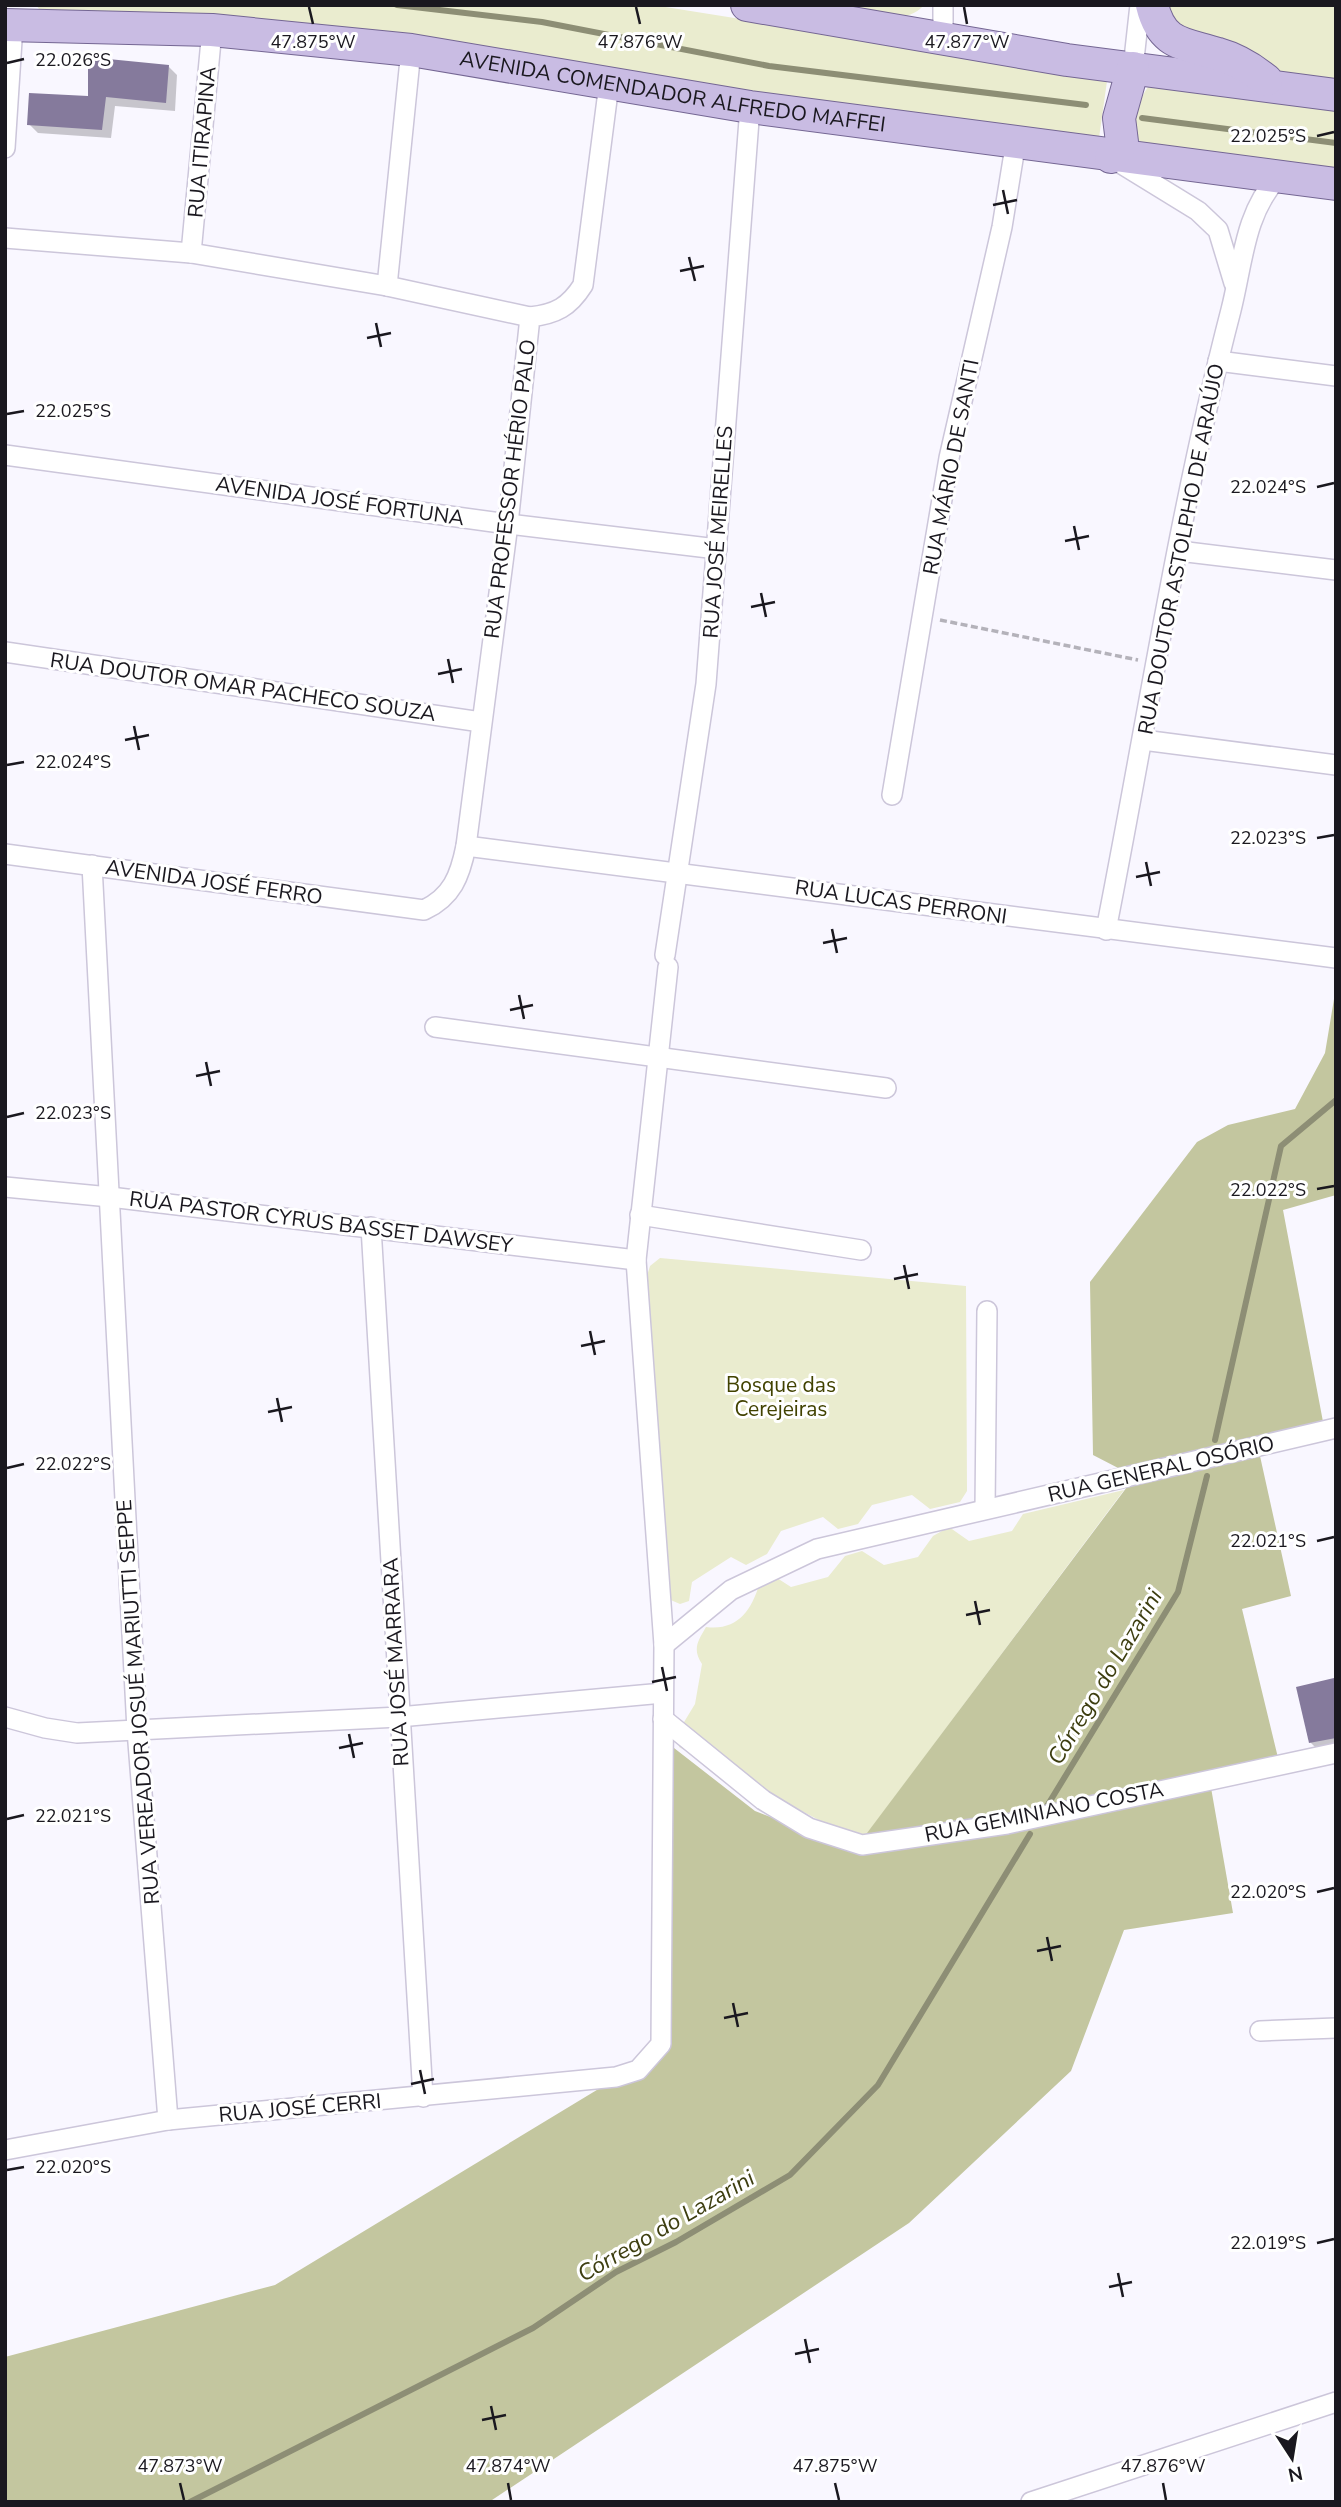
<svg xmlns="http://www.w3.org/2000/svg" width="1341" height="2507" viewBox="0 0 1341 2507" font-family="'Nunito Sans',sans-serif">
	<rect width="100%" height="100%" fill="#f9f7ff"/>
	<g fill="#eaeccf">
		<polygon points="36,5 653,5 1103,77 1107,81 1099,138 45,17"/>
		<path d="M833 5H924C902 30 861 11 833 5Z"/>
		<polygon points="1158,5 1336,5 1336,80 1276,71 1192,37"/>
		<path d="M1152 82 1336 103V174L1141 144C1128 125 1138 98 1152 82Z"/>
		<polygon points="660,1258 966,1286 967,1491 960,1502 930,1509 912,1495 872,1505 858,1524 838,1529 823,1517 781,1531 767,1554 746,1565 731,1557 692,1582 689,1601 680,1604 666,1598 646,1279 650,1266"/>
		<path d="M1124 1490 861 1842 679 1747 681 1727 695 1704 702 1664C692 1649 698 1641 706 1627 737 1631 751 1611 759 1585L777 1578 791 1587 828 1577 845 1556 862 1551 884 1565 918 1557 933 1536 949 1527 969 1541 1012 1531 1023 1514Z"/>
	</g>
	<g fill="#c3c69f">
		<polygon points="1336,987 1336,1195 1283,1210 1324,1427 1122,1470 1093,1455 1090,1282 1197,1142 1228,1125 1295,1109 1325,1053"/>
		<polygon points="1258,1447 1291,1596 1242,1609 1280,1766 1210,1782 1233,1913 1124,1930 1071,2071 909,2223 489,2502 5,2502 5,2357 275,2285 653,2056 656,1734 755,1811 855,1849 1136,1475"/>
	</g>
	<g fill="#0003">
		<polygon points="168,66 177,75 175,111 115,106 111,138 38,133 29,124"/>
		<polygon points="1333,1680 1336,1682 1336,1755 1325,1757 1310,1742"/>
	</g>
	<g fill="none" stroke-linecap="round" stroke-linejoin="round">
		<g stroke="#8d8e75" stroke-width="6">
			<polyline points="397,5 542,22 769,66 1086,105"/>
			<polyline points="1142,118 1336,143"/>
			<polyline points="1215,1440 1281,1146 1336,1100"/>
			<polyline points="1044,1811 1178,1592 1207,1476"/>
			<polyline points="190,2502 533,2328 616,2272 676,2242 790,2175 878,2085 1030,1834"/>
		</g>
	</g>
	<g fill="#857a9c">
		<polygon points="88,57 169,65 166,103 106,97 102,130 27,125 29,93 88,96"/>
		<polygon points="1334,1678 1336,1738 1309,1743 1296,1687"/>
	</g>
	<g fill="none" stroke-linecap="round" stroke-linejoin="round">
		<defs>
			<g id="street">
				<polyline points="943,5 943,40"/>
				<polyline points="1133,68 1140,5"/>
				<polyline points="5,148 13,25"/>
				<polyline points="1115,160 1198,211 1218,230 1234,283"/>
				<polyline points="5,238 191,253 387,286 530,317"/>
				<polyline points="191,253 212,30"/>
				<polyline points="387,286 411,50"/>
				<polyline points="1218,361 1336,376"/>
				<polyline points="5,455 508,524 717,549"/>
				<polyline points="1179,551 1336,570"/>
				<polyline points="5,652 481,722"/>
				<polyline points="1143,740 1336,765"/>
				<polyline points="892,795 949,458 1002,227 1016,141"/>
				<polyline points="466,846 1336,958"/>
				<path d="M5 854 424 910C452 897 460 876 466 846L508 524 530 317C556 314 569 307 583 285L609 84"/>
				<polyline points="92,865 137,1730 168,2120"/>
				<path d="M1106 930C1147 723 1178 514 1231 310 1243 263 1244 214 1278 177"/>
				<polyline points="665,955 706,684 750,107"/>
				<polyline points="435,1027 886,1088"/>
				<polyline points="5,1187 110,1197 636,1260"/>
				<polyline points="640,1215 861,1250"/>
				<polyline points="371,1227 423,2097"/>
				<polyline points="985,1509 987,1311"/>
				<polyline points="664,1645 731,1590 817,1549 1336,1428"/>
				<polyline points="5,1717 45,1728 77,1733 399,1717 663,1693"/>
				<polyline points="663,1719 763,1800 809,1828 862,1845 1007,1824 1336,1753"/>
				<polyline points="1260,2031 1336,2028"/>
				<polyline points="5,2150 168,2120 616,2077 638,2070 661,2044 664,1645 636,1260 668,967"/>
				<polyline points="1031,2502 1336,2402"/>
			</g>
			<g id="primary">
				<polyline points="747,5 1067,60 1336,95"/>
				<path d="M1152 5C1162 46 1184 43 1218 54 1236 59 1251 68 1266 80"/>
				<path id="s1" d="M5 25 212 30 411 50 750 107 1336 184"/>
				<polyline points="1111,157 1122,142 1119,118 1133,68"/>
			</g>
		</defs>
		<use href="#street" stroke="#ccc6da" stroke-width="22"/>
		<use href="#primary" stroke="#746693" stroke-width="34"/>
		<polyline stroke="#b4b2ba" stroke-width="3.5" stroke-dasharray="7 3.5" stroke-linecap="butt" points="940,620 1138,660"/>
		<use href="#street" stroke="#fff" stroke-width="19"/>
		<use href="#primary" stroke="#c9bce3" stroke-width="32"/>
	</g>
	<path fill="none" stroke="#1a181f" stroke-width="2.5" d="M309 7 313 24M636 7 640 24M964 7 967 24M7 63 24 59M1317 136 1334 132M1003 190 1008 214M993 205 1017 200M689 257 695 281M680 271 704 266M376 323 381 347M367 338 391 333M7 414 24 411M1317 487 1334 483M1074 526 1079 550M1065 541 1089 536M761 593 766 617M751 607 775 602M448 659 453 683M438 674 462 669M134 726 139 750M125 740 149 735M7 765 24 762M1317 838 1334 835M1146 862 1151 886M1136 877 1160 872M832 929 837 953M823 943 847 938M519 995 524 1019M510 1010 533 1005M206 1062 211 1086M196 1076 220 1071M7 1117 24 1113M1317 1189 1334 1186M904 1265 909 1289M894 1279 918 1274M590 1331 595 1355M581 1346 605 1341M277 1398 282 1422M268 1412 292 1407M7 1468 24 1464M1317 1541 1334 1537M975 1601 980 1625M966 1615 990 1610M662 1667 667 1691M652 1682 676 1677M349 1734 354 1758M339 1748 363 1743M7 1819 24 1815M1317 1892 1334 1888M1047 1937 1052 1961M1037 1951 1061 1946M733 2003 738 2027M724 2018 748 2013M420 2070 425 2094M411 2084 434 2079M7 2170 24 2167M1317 2243 1334 2239M1118 2273 1123 2297M1109 2287 1132 2282M805 2339 810 2363M795 2354 819 2349M491 2406 496 2430M482 2420 506 2415M180 2483 184 2500M508 2483 511 2500M835 2483 839 2500M1163 2483 1166 2500"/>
	<g text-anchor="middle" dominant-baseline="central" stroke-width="6" stroke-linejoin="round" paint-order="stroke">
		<g font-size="21" fill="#1a181f" stroke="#fff">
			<text stroke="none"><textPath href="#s1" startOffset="672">AVENIDA COMENDADOR ALFREDO MAFFEI</textPath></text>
			<text transform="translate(202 142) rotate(-85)">RUA ITIRAPINA</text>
			<text transform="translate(951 467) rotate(-79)">RUA MÁRIO DE SANTI</text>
			<text transform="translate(510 489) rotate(-83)">RUA PROFESSOR HÉRIO PALO</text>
			<text transform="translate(340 501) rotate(8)">AVENIDA JOSÉ FORTUNA</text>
			<text transform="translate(718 532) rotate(-86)">RUA JOSÉ MEIRELLES</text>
			<text transform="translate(1181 549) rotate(-79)">RUA DOUTOR ASTOLPHO DE ARAÚJO</text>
			<text transform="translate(243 687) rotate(8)">RUA DOUTOR OMAR PACHECO SOUZA</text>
			<text transform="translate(214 882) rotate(8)">AVENIDA JOSÉ FERRO</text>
			<text transform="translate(901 902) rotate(8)">RUA LUCAS PERRONI</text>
			<text transform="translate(321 1222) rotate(7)">RUA PASTOR CYRUS BASSET DAWSEY</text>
			<text transform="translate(1161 1469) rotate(-13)">RUA GENERAL OSÓRIO</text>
			<text transform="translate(396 1662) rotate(-93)">RUA JOSÉ MARRARA</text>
			<text transform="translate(138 1702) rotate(-94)">RUA VEREADOR JOSUÉ MARIUTTI SEPPE</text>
			<text transform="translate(1044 1812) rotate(-11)">RUA GEMINIANO COSTA</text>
			<text transform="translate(300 2108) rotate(-5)">RUA JOSÉ CERRI</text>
		</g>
		<g font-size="21" fill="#414200" stroke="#fff">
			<text x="781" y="1385">Bosque das<tspan x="781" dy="24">Cerejeiras</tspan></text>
		</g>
		<g font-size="23" font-style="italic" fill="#3d3e10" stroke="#fff">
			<text transform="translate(1105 1677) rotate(-59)">Córrego do Lazarini</text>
			<text transform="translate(666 2226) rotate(-30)">Córrego do Lazarini</text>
		</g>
	</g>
	<g font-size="18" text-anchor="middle" fill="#1a181f" stroke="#fff" stroke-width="6" stroke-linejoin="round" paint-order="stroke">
		<text x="313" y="48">47.875°W</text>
		<text x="640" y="48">47.876°W</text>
		<text x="967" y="48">47.877°W</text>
		<text x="73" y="66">22.026°S</text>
		<text x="1268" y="142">22.025°S</text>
		<text x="73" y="417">22.025°S</text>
		<text x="1268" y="493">22.024°S</text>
		<text x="73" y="768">22.024°S</text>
		<text x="1268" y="844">22.023°S</text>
		<text x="73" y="1119">22.023°S</text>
		<text x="1268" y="1196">22.022°S</text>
		<text x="73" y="1470">22.022°S</text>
		<text x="1268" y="1547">22.021°S</text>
		<text x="73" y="1822">22.021°S</text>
		<text x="1268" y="1898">22.020°S</text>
		<text x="73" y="2173">22.020°S</text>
		<text x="1268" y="2249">22.019°S</text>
		<text x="180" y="2472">47.873°W</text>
		<text x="508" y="2472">47.874°W</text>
		<text x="835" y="2472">47.875°W</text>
		<text x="1163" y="2472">47.876°W</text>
	</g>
	<rect width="1341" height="2507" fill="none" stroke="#1a181f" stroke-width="14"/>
	<g transform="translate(1292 2458) rotate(168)" stroke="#ffffff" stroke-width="5" paint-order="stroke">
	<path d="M0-5L12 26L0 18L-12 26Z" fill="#1a181f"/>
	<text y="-10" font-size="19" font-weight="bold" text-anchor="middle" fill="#1a181f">N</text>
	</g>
</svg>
